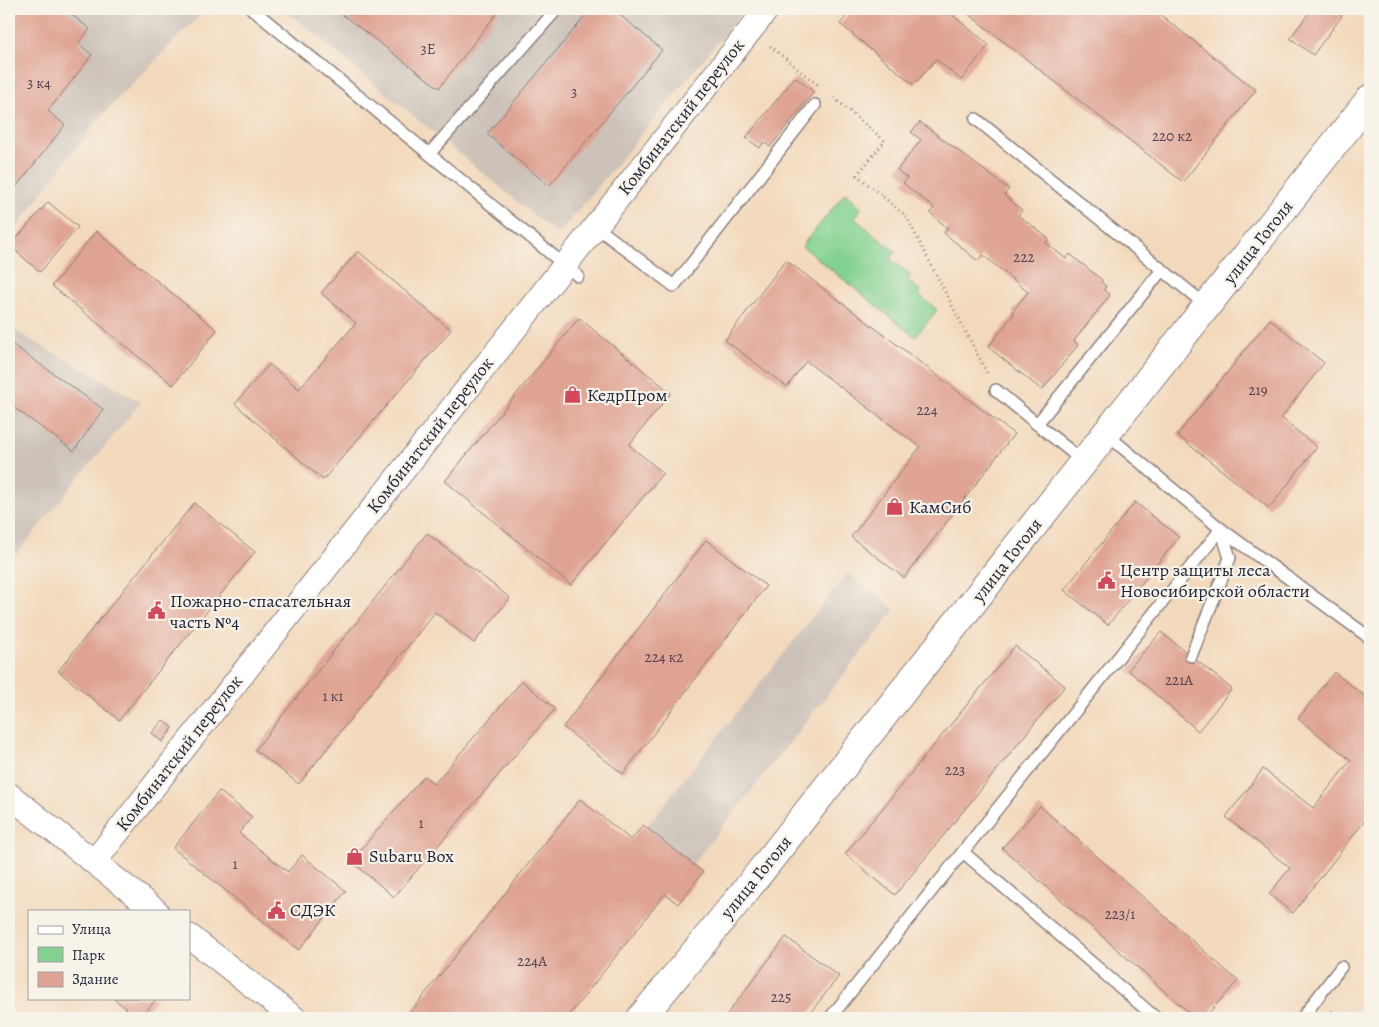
<svg xmlns="http://www.w3.org/2000/svg" width="1379" height="1027" viewBox="0 0 1379 1027" font-family="Alegreya,serif">
	<rect width="100%" height="100%" fill="#f7f3e8"/>
	<filter id="ink" filterUnits="userSpaceOnUse"><feTurbulence type="fractalNoise" baseFrequency=".02" numOctaves="2"/><feDisplacementMap in="SourceGraphic" scale="10" xChannelSelector="R" yChannelSelector="G"/><feConvolveMatrix kernelMatrix="1 2 1 2 8 2 1 2 1" color-interpolation-filters="sRGB"/></filter>
	<filter id="wash" filterUnits="userSpaceOnUse"><feTurbulence type="fractalNoise" baseFrequency=".0096" numOctaves="4" result="noise"/><feDisplacementMap in="SourceGraphic" scale="20" xChannelSelector="R" yChannelSelector="G"/><feGaussianBlur stdDeviation="1.12" result="paint"/><feColorMatrix in="noise" values="0 0 0 0 0 0 0 0 0 0 0 0 0 0 0 0 0 1.4 0 .05"/><feComposite in="paint" operator="in"/></filter>
	<g filter="url(#wash)">
		<rect width="100%" height="100%" fill="#f3d9bc"/>
		<g fill="#ccc2b9">
			<polygon points="9,9 206,9 99,118 9,237"/>
			<polygon points="284,9 745,9 558,235"/>
			<polygon points="9,327 141,402 9,563"/>
			<polygon points="848,573 895,610 692,865 645,828"/>
		</g>
		<polygon fill="#82d190" stroke="#527a66" points="845,193 862,207 854,218 896,252 890,259 911,275 907,280 921,291 919,295 937,310 915,337 802,246"/>
		<g id="blocks">
			<g fill="#dfa393">
				<polygon points="9,9 64,9 90,29 78,43 92,55 48,111 65,125 9,196"/>
				<polygon points="335,9 500,9 439,88"/>
				<polygon points="591,9 613,9 662,50 549,186 487,134"/>
				<polygon points="853,9 945,9 989,45 961,80 936,59 914,85 840,24"/>
				<polygon points="962,9 1153,9 1256,90 1183,182"/>
				<polygon points="1312,9 1331,9 1342,16 1313,55 1290,38"/>
				<polygon points="795,77 814,92 770,147 764,142 760,148 746,138"/>
				<polygon points="920,122 1009,189 1004,195 1022,210 1018,215 1049,239 1046,243 1066,259 1070,254 1102,280 1101,282 1106,286 1104,290 1110,295 1074,341 1078,345 1042,390 988,347 1014,314 1012,312 1028,292 983,255 978,261 944,233 948,228 930,213 934,208 903,183 907,178 897,170 921,140 911,132"/>
				<polygon points="48,202 78,227 40,272 10,246"/>
				<polygon points="96,231 217,330 173,385 52,286"/>
				<polygon points="358,251 451,330 323,480 235,404 269,364 299,389 356,323 321,293"/>
				<polygon points="786,260 1014,434 904,578 851,537 920,447 806,361 787,387 725,340"/>
				<polygon points="579,318 671,393 629,445 663,473 571,585 445,481"/>
				<polygon points="1270,319 1324,363 1281,418 1317,447 1269,508 1177,435"/>
				<polygon points="9,342 103,409 74,451 9,404"/>
				<polygon points="1135,502 1179,537 1108,625 1064,590"/>
				<polygon points="194,503 255,552 119,720 58,671"/>
				<polygon points="427,533 510,598 474,643 435,612 299,784 255,750"/>
				<polygon points="706,540 766,586 623,774 563,727"/>
				<polygon points="1161,632 1232,689 1198,731 1128,670"/>
				<polygon points="1015,646 1065,686 895,895 845,854"/>
				<polygon points="1334,672 1370,700 1370,814 1293,913 1269,894 1290,868 1226,817 1263,769 1313,808 1351,760 1298,719"/>
				<polygon points="522,681 555,709 394,897 351,861 424,776 434,784"/>
				<polygon points="163,720 173,728 162,742 152,733"/>
				<polygon points="219,791 252,817 239,833 288,872 302,855 346,891 299,950 173,848"/>
				<polygon points="580,799 631,840 643,825 703,872 678,904 665,894 567,1018 406,1018"/>
				<polygon points="1040,806 1238,981 1204,1018 1195,1018 1002,848"/>
				<polygon points="786,937 839,976 806,1018 724,1018"/>
				<polygon points="113,998 157,998 141,1018 138,1018"/>
			</g>
		</g>
	</g>
	<g filter="url(#ink)">
		<use href="#blocks" fill-opacity="0" stroke="#8a7e7c" stroke-width="1"/>
		<g fill="none" stroke-linecap="round" stroke-linejoin="round">
			<defs>
				<g id="service">
					<polyline points="252,9 578,276"/>
					<polyline points="976,119 1207,306"/>
					<polyline points="430,153 557,9"/>
					<polyline points="595,226 674,286 815,105"/>
					<polyline points="996,390 1037,424 1162,270"/>
					<polyline points="1037,424 1084,462"/>
					<polyline points="1191,656 1230,558 1221,529 1370,638"/>
					<polyline points="963,852 1156,1018"/>
					<polyline points="830,1018 1221,529 1106,434"/>
					<polyline points="1302,1018 1341,967"/>
				</g>
				<g id="minor">
					<polyline points="9,795 156,911"/>
					<polyline points="94,862 767,9"/>
					<polyline points="189,936 294,1018"/>
				</g>
				<polyline id="tertiary" points="641,1018 738,900 1370,99"/>
			</defs>
			<use href="#service" stroke="#8a7e7c" stroke-width="14"/>
			<use href="#minor" stroke="#8a7e7c" stroke-width="26"/>
			<use href="#tertiary" stroke="#8a7e7c" stroke-width="30"/>
			<g stroke="#8a7e7c" stroke-width="3" stroke-dasharray="1 4" stroke-linecap="butt">
				<polyline points="770,46 819,86"/>
				<polyline points="834,98 885,141 857,175 906,216 988,375"/>
				<polyline points="1331,1011 1340,1018"/>
			</g>
			<use href="#service" stroke="#fff" stroke-width="11"/>
			<use href="#minor" stroke="#fff" stroke-width="24"/>
			<use href="#tertiary" stroke="#fff" stroke-width="28"/>
		</g>
	</g>
	<defs>
		<symbol id="shop-bare" viewBox="-9 -9 18 18"><path d="M-5-2.5h2.3a2.7 3.5 0 0 1 5.4 0H5L5.5 6h-11ZM-1.5-2.5h3a1.5 2.3 0 0 0-3 0Z" fill="#d1495b" stroke="#f7f3e8" stroke-width="2.5" paint-order="stroke"/></symbol>
		<symbol id="civic-bare" viewBox="-9 -9 18 18"><path d="M-.6-6.5H3V-4.5H.6V-3L4-1V1h2V6H-6V1h2V-1L-.6-3ZM-1.2 2.5V6h2.4V2.5Z" fill="#d1495b" stroke="#f7f3e8" stroke-width="2.5" paint-order="stroke"/></symbol>
	</defs>
	<g fill-rule="evenodd">
		<use href="#shop-bare" x="560" y="382" width="25" height="25"/>
		<use href="#shop-bare" x="882" y="494" width="25" height="25"/>
		<use href="#civic-bare" x="1094" y="568" width="25" height="25"/>
		<use href="#civic-bare" x="144" y="598" width="25" height="25"/>
		<use href="#shop-bare" x="342" y="844" width="25" height="25"/>
		<use href="#civic-bare" x="264" y="898" width="25" height="25"/>
	</g>
	<g text-anchor="middle" dominant-baseline="central" stroke-width="4.5" stroke-linejoin="round" paint-order="stroke">
		<g font-size="15" fill="#514251">
			<text x="428" y="49">3Е</text>
			<text x="39" y="83">3 к4</text>
			<text x="574" y="92">3</text>
			<text x="1172" y="136">220 к2</text>
			<text x="1024" y="257">222</text>
			<text x="1258" y="390">219</text>
			<text x="927" y="410">224</text>
			<text x="664" y="657">224 к2</text>
			<text x="1179" y="680">221А</text>
			<text x="333" y="696">1 к1</text>
			<text x="955" y="770">223</text>
			<text x="421" y="823">1</text>
			<text x="235" y="864">1</text>
			<text x="1120" y="914">223/1</text>
			<text x="532" y="961">224А</text>
			<text x="781" y="997">225</text>
		</g>
		<g font-size="18" fill="#22223b" stroke="#f7f3e8">
			<text transform="translate(681 117) rotate(-52)">Комбинатский переулок</text>
			<text transform="translate(1258 242) rotate(-52)">улица Гоголя</text>
			<text transform="translate(430 435) rotate(-52)">Комбинатский переулок</text>
			<text transform="translate(1007 560) rotate(-52)">улица Гоголя</text>
			<text transform="translate(179 753) rotate(-52)">Комбинатский переулок</text>
			<text transform="translate(756 877) rotate(-51)">улица Гоголя</text>
		</g>
		<g font-size="18" fill="#22223b" stroke="#f7f3e8" text-anchor="start">
			<text x="587" y="395">КедрПром</text>
			<text x="909" y="507">КамСиб</text>
			<text x="1120" y="570">Центр защиты леса<tspan x="1120" dy="21">Новосибирской области</tspan></text>
			<text x="170" y="601">Пожарно-спасательная<tspan x="170" dy="21">часть №4</tspan></text>
			<text x="369" y="856">Subaru Box</text>
			<text x="290" y="910">СДЭК</text>
		</g>
	</g>
	<rect width="1379" height="1027" fill="none" stroke="#f7f3e8" stroke-width="30"/>
	<rect x="28" y="910" width="162" height="90" fill="#f7f3e8" stroke="#a29fa3"/>
	<rect x="38" y="926" width="25" height="8" fill="#ffffff" stroke="#a29fa3"/>
	<text x="72" y="934" font-size="15" fill="#22223b">Улица</text>
	<rect x="38" y="947" width="25" height="15" fill="#82d190" stroke="#a29fa3"/>
	<text x="72" y="960" font-size="15" fill="#22223b">Парк</text>
	<rect x="38" y="972" width="25" height="15" fill="#dfa393" stroke="#a29fa3"/>
	<text x="72" y="984" font-size="15" fill="#22223b">Здание</text>
</svg>
